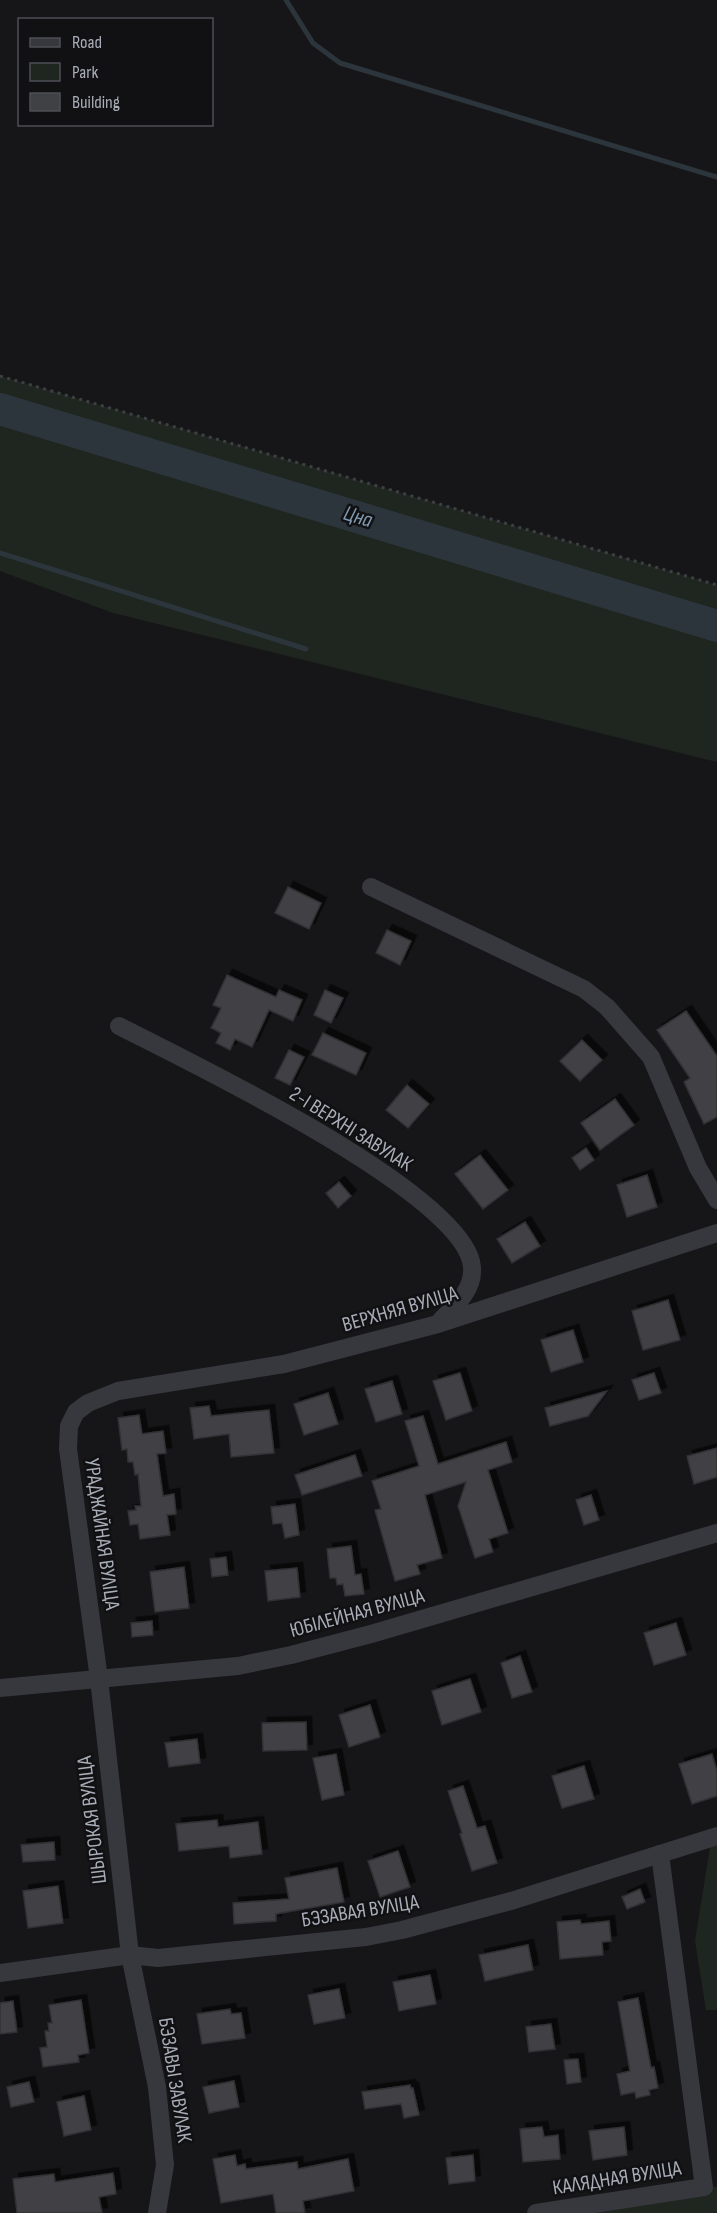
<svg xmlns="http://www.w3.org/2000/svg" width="717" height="2213" viewBox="0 0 717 2213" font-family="'Sofia Sans Condensed',sans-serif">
	<defs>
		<filter id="shadow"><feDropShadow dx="5.5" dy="-5.5" stdDeviation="0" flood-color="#0009"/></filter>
	</defs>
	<rect width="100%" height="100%" fill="#161618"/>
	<g fill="#1e261f">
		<polygon points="0,376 717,585 717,762 113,613 0,571"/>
		<polygon points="717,1827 717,2010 706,2010 695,1941 713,1828"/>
		<polygon points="704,2187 717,2187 717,2213 536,2213"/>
	</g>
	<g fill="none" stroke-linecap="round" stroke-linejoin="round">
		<g stroke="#2c353c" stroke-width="5">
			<polyline points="286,0 313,43 340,63 717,177"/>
			<polyline points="0,553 306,649"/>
		</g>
		<polyline stroke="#2c353c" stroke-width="32" points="0,409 717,626"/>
	</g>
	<g fill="#404145" stroke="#303034" stroke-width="1.5" filter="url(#shadow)">
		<polygon points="288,887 321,903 309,929 275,913"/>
		<polygon points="387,930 411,941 400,965 376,953"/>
		<polygon points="227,975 276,997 279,990 302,1000 293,1021 269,1010 252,1047 235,1039 230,1050 216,1043 221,1033 211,1028 221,1008 213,1005"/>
		<polygon points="325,990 343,998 331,1023 314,1015"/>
		<polygon points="686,1011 717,1056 717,1117 704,1124 684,1082 690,1078 657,1030"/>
		<polygon points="323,1033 366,1053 356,1075 312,1055"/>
		<polygon points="582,1040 602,1060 580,1081 560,1061"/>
		<polygon points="289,1050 304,1057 290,1085 275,1078"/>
		<polygon points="407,1085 429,1104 408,1128 386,1110"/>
		<polygon points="615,1099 634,1125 600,1150 581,1123"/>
		<polygon points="586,1148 594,1160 580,1170 572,1158"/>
		<polygon points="480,1155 508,1190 483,1209 455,1174"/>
		<polygon points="647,1175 657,1207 627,1217 617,1185"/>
		<polygon points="339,1182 351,1196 338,1208 326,1193"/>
		<polygon points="525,1222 540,1246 512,1263 497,1239"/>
		<polygon points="668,1300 680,1340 643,1350 632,1311"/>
		<polygon points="573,1330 583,1362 551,1372 541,1340"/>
		<polygon points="460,1373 472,1411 446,1420 433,1381"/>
		<polygon points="654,1373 661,1393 639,1400 632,1380"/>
		<polygon points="392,1381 402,1414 376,1422 365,1389"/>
		<polygon points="607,1391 588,1416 550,1426 545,1408"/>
		<polygon points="328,1393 338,1424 304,1435 294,1404"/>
		<polygon points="209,1406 211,1416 269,1410 274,1453 231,1457 229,1434 194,1439 190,1408"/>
		<polygon points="139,1415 142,1434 163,1431 166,1453 157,1454 163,1496 174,1494 176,1514 167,1515 170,1535 140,1539 138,1524 130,1525 128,1511 136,1510 135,1506 141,1506 138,1474 135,1475 133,1462 128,1462 127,1449 122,1450 118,1418"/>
		<polygon points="423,1416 438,1464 506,1442 512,1462 488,1470 508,1533 489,1539 493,1552 475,1558 458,1506 466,1482 425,1495 442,1558 417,1565 420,1574 395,1581 375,1510 381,1509 372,1481 419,1466 405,1421"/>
		<polygon points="717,1448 717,1477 694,1484 687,1456"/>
		<polygon points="355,1455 362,1476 302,1495 295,1475"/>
		<polygon points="591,1495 599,1520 584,1525 576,1500"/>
		<polygon points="295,1504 299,1535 285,1538 282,1523 273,1524 271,1507"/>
		<polygon points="351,1546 355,1575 361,1574 364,1594 345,1596 343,1584 337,1585 336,1578 330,1578 327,1549"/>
		<polygon points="226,1557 228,1575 212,1577 210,1559"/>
		<polygon points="184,1567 189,1608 155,1612 150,1572"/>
		<polygon points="297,1568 300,1597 268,1601 265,1571"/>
		<polygon points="152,1621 153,1635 132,1637 131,1623"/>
		<polygon points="676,1623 686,1655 654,1665 644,1633"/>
		<polygon points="520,1656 532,1692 512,1698 501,1663"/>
		<polygon points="470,1679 481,1712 442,1725 432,1691"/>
		<polygon points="370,1705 380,1737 349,1747 339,1715"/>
		<polygon points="306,1722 307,1750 263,1751 262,1723"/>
		<polygon points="197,1739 200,1763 169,1767 165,1743"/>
		<polygon points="336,1754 344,1795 322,1800 313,1758"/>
		<polygon points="712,1754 717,1771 717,1796 692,1804 679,1764"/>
		<polygon points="584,1766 594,1799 562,1808 552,1776"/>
		<polygon points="463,1786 477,1828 485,1826 497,1863 472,1871 460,1834 462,1833 448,1791"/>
		<polygon points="217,1820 218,1827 258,1822 262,1854 230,1858 229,1846 179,1851 176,1824"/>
		<polygon points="54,1842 55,1860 23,1862 21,1845"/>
		<polygon points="398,1851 410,1887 380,1897 368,1861"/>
		<polygon points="337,1868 344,1902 276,1914 276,1921 234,1924 233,1903 289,1899 285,1878"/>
		<polygon points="58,1886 63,1923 28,1928 23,1891"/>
		<polygon points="640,1889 645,1902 627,1909 622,1897"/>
		<polygon points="580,1920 581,1924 609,1921 611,1941 602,1942 603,1955 560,1959 557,1922"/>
		<polygon points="528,1945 533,1970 485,1981 479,1955"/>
		<polygon points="430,1975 436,2004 399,2011 393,1982"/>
		<polygon points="339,1989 345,2018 314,2024 308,1995"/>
		<polygon points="638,1998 651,2068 654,2067 658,2088 649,2090 650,2095 636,2098 635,2092 621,2095 617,2074 630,2071 618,2002"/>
		<polygon points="81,2000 89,2053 78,2055 79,2062 43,2067 40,2048 47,2047 45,2031 49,2031 48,2023 52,2023 49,2005"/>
		<polygon points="13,2001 17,2032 0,2034 0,2003"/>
		<polygon points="230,2009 231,2014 241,2013 245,2038 202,2044 197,2014"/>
		<polygon points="551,2024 555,2049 529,2052 526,2027"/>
		<polygon points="578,2059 581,2082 567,2084 564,2060"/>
		<polygon points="234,2081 239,2107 209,2113 203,2087"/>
		<polygon points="29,2082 34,2102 11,2107 7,2087"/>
		<polygon points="410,2085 411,2088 413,2088 419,2115 404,2118 401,2104 365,2109 362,2092"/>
		<polygon points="84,2096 91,2130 64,2136 57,2102"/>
		<polygon points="542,2127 544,2137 558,2135 560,2159 523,2162 520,2129"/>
		<polygon points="624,2127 627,2155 593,2160 589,2131"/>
		<polygon points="235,2155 237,2166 245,2164 246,2169 297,2162 298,2169 348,2159 354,2191 303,2201 305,2213 276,2213 273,2194 221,2203 213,2159"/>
		<polygon points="473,2155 475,2181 449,2184 446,2158"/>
		<polygon points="113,2173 116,2194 99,2197 102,2213 17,2213 13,2179 54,2174 55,2182"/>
	</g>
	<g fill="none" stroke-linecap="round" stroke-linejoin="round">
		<polyline stroke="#3d3f44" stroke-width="3" stroke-dasharray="3 4.5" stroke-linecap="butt" points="0,376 717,585"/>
		<g stroke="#37383d" stroke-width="18">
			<polyline points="371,887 584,989 607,1007 651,1057 698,1168 717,1200"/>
			<path d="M119 1026C185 1060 467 1194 472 1267 474 1290 455 1306 441 1320"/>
			<polyline points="0,1688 238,1666 291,1655 371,1634 717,1533"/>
			<polyline points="0,1973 130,1955 158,1958 366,1937 402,1930 511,1901 717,1836"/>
			<polyline points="157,2213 165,2165 157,2087 130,1955 99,1679 68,1449 69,1426 76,1412 88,1403 118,1391 284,1364 438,1324 717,1233"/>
			<polyline points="536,2213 704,2187 660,1854"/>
		</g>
	</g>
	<g text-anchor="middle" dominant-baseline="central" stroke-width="5" stroke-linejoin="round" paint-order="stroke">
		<g font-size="21" fill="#a8adb8" stroke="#111113">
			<text transform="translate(351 1129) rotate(32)">2-І ВЕРХНІ ЗАВУЛАК</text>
			<text transform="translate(400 1309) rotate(-16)">ВЕРХНЯЯ ВУЛІЦА</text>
			<text transform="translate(102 1534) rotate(82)">УРАДЖАЙНАЯ ВУЛІЦА</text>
			<text transform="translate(357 1613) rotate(-15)">ЮБІЛЕЙНАЯ ВУЛІЦА</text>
			<text transform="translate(92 1820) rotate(-97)">ШЫРОКАЯ ВУЛІЦА</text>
			<text transform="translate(360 1911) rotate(-9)">БЭЗАВАЯ ВУЛІЦА</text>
			<text transform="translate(175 2080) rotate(81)">БЭЗАВЫ ЗАВУЛАК</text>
			<text transform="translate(617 2178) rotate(-9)">КАЛЯДНАЯ ВУЛІЦА</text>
		</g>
		<g font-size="22" font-style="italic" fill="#7f9bb3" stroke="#111113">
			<text transform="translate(358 517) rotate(17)">Цна</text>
		</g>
	</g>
	<rect x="18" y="18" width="195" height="108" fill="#111113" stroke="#4d4f55" stroke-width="1.5"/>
	<rect x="30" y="38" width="30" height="9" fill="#37383d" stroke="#4d4f55" stroke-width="1.5"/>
	<text x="72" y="48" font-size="18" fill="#a8adb8">Road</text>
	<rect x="30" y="63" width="30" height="18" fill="#1e261f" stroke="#4d4f55" stroke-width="1.5"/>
	<text x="72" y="78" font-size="18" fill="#a8adb8">Park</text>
	<rect x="30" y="93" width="30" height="18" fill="#404145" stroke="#4d4f55" stroke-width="1.5"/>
	<text x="72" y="108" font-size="18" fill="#a8adb8">Building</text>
</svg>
